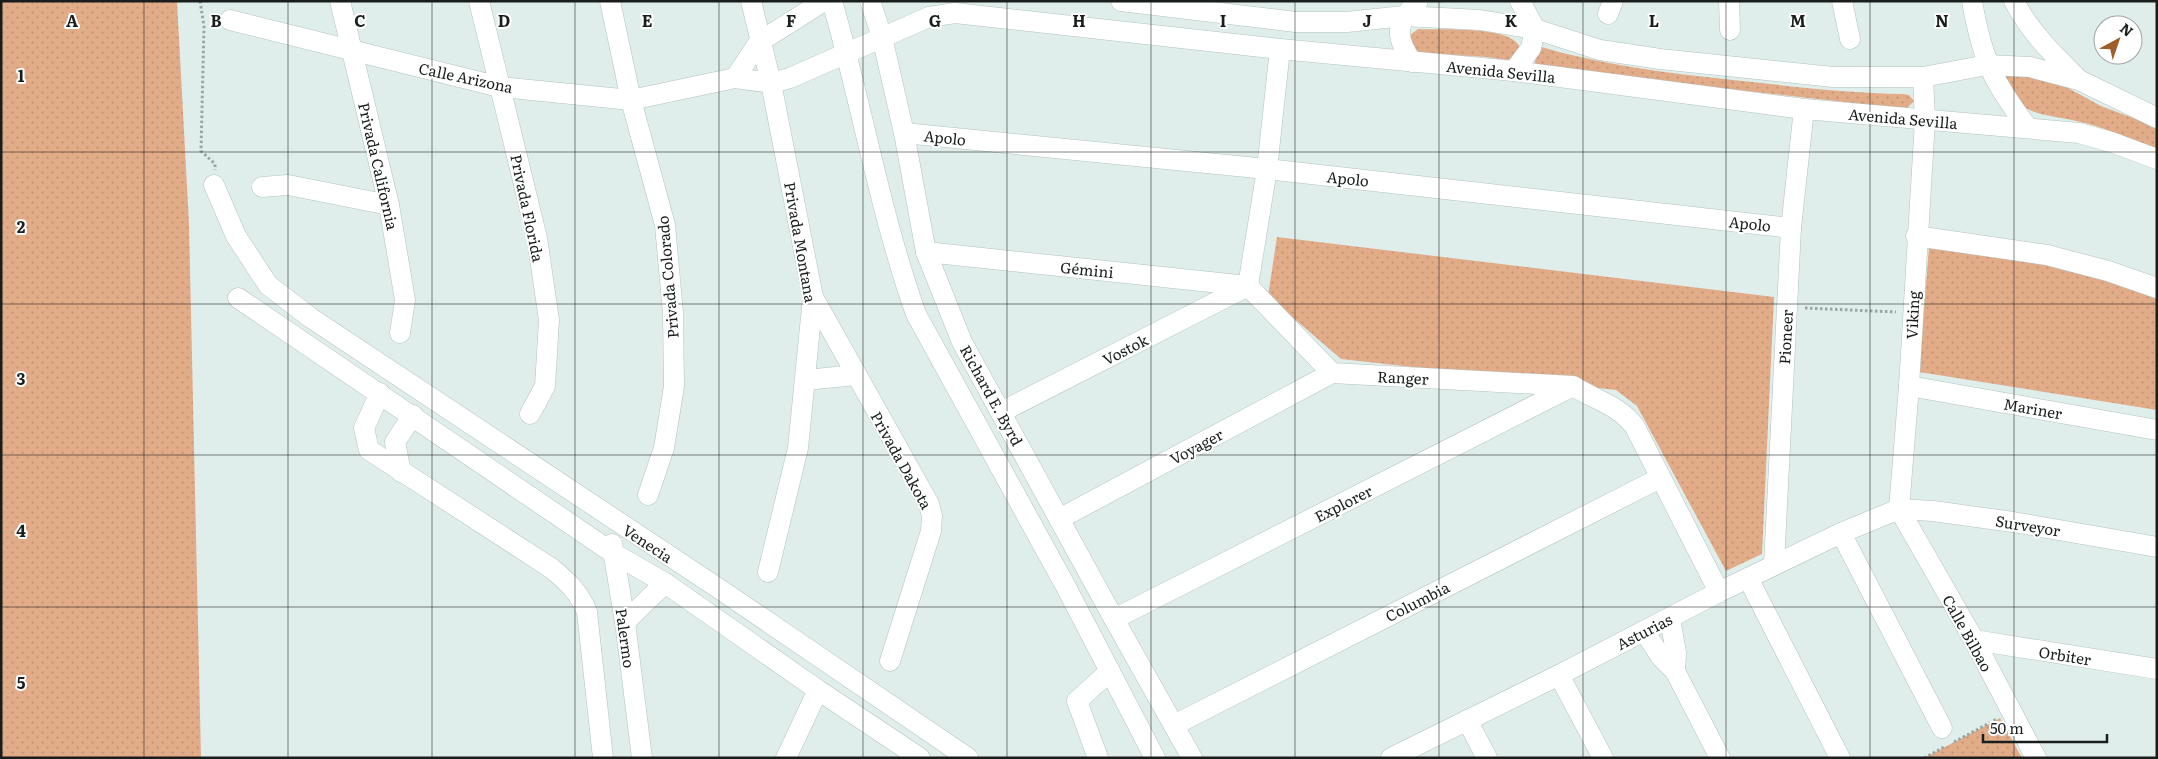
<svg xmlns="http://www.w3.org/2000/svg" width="2158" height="759" viewBox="0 0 2158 759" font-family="Literata,serif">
	<defs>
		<pattern id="park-dots" width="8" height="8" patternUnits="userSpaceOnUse" patternTransform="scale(1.25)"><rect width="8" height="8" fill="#e2ac88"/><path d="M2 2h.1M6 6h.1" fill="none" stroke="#c19475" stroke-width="1.8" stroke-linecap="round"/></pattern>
	</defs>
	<rect width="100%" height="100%" fill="#dfeeeb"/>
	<g fill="url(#park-dots)">
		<polygon points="1,1 177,1 189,224 201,758 1,758"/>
		<path d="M1418 29C1438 30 1514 25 1520 48L1512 59 1506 60C1475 54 1444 56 1413 54L1409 36Z"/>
		<path d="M1538 46C1601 65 1667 73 1733 80 1789 86 1846 93 1903 94L1909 95 1914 101 1906 109 1534 67Z"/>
		<path d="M2000 72 2057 82 2101 106 2157 127V150C2133 141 2109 129 2085 123 2043 112 2017 120 2000 72Z"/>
		<polygon points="1277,237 1774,297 1762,554 1726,571 1637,406 1616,390 1341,359 1268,296"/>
		<polygon points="1929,247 2065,265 2157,299 2157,410 1919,372"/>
		<polygon points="2000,718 2022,758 1924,758"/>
	</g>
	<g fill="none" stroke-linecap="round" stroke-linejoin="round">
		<defs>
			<g id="minor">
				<polyline points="340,1 389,205 405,300 400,333"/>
				<polyline points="479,1 537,238 549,320 545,386 530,414"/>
				<polyline points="610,1 631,100 665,225 673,313 674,386 664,448 648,495"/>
				<polyline points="751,1 771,83 813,297 798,448 768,572"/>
				<path d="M832 1C862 105 880 213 916 314L1065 585 1155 758"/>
				<polyline points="870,1 882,37 904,133 926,252 962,342 1114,619 1192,758"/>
				<polyline points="1121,1 1296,22 1347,22 1404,16 1480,20 1535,29 1600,50 1660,59 1833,77 1923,77 1987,65 2030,67 2079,80 2157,118"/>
				<polyline points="1729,1 1730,30"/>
				<polyline points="1842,1 1850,39"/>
				<path d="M1972 1C1982 59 1993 82 2028 128"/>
				<path d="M2014 1C2030 32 2052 53 2076 77"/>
				<polyline points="1608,14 1613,1"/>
				<polyline points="230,20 500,87 631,100 735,78 771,83 790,78 929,17 955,13 1280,49 1514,71 1804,109 2079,133 2111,142 2157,159"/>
				<path d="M1412 62C1394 36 1396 23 1418 1"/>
				<polyline points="1514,71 1531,48 1535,29 1520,1"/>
				<polyline points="735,78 759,42 824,1"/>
				<polyline points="904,133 1267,169 1791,228"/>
				<polyline points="214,185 236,236 268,285 311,318 721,590 968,758"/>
				<polyline points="262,187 288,185 389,205"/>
				<polyline points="1916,236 2047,255 2108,271 2157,288"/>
				<polyline points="926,252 1248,286"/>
				<path d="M1248 286 1332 373 1573 386C1595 400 1619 405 1635 427L1719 592"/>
				<polyline points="1248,286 1267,169 1280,49"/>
				<polyline points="813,297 929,504 932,516 931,531 890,661"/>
				<polyline points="238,298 613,553 665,583 818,690 920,758"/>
				<polyline points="806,380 855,375"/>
				<polyline points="1909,386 2157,430"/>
				<path d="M380 393 364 428 369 450 551 568C567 581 579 592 587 612L603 758"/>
				<polyline points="1001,412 1248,286"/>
				<polyline points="401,472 395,442 413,415"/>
				<polyline points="1899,509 1909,386 1925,120 1923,77"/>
				<polyline points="1899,509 1974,640 2036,758"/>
				<polyline points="1059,519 1332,373"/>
				<polyline points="1841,533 1942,728"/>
				<polyline points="612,544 625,622 642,758"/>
				<polyline points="1774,565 1791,228 1804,109"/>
				<polyline points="1748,578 1840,758"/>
				<polyline points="1670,618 1676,653 1675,671"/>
				<polyline points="1114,619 1571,387"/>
				<polyline points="625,622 665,583"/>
				<polyline points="1644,631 1661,657 1675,671 1720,758"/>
				<polyline points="1974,640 2157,669"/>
				<polyline points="1559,675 1603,758"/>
				<polyline points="1467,720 1487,758"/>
				<polyline points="1174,725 1660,478"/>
				<polyline points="786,758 818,690"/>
				<polyline points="1098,758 1077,701 1110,671"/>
				<polyline points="1391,758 1559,675 1719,592 1841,533 1899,509 1933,511 2013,522 2157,547"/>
			</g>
		</defs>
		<use href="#minor" stroke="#b4c2bf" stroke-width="21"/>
		<g stroke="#9aa6a4" stroke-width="3" stroke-dasharray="2.5 2.5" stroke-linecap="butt">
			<polyline points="200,1 204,26 201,151 215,164 215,170"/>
			<polyline points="1805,308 1896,312"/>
			<polyline points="1954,742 1997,719"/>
			<polyline points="1924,758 1946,746"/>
		</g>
		<use href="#minor" stroke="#fff" stroke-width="20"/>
	</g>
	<path fill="none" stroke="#191e1d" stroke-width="1" stroke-opacity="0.55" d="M144 1V758M288 1V758M432 1V758M575 1V758M719 1V758M863 1V758M1007 1V758M1151 1V758M1295 1V758M1439 1V758M1583 1V758M1726 1V758M1870 1V758M2014 1V758M1 152H2157M1 304H2157M1 455H2157M1 607H2157"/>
	<g text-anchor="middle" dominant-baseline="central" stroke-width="4" stroke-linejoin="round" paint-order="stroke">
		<g font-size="15" fill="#191e1d" stroke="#fff">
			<text transform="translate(1501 71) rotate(6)">Avenida Sevilla</text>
			<text transform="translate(466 77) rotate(12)">Calle Arizona</text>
			<text transform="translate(1903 118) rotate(5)">Avenida Sevilla</text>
			<text transform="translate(945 137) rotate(6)">Apolo</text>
			<text transform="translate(379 166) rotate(77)">Privada California</text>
			<text transform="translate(1348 178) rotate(6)">Apolo</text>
			<text transform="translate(528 208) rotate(78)">Privada Florida</text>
			<text transform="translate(1750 223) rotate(6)">Apolo</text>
			<text transform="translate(801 242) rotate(80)">Privada Montana</text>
			<text transform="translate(1087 269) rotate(6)">Gémini</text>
			<text transform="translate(667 277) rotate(-95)">Privada Colorado</text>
			<text transform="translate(1912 315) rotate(-87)">Viking</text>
			<text transform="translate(1785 337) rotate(-87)">Pioneer</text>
			<text transform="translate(1125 349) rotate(-27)">Vostok</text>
			<text transform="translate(1403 377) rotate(3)">Ranger</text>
			<text transform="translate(992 395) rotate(61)">Richard E. Byrd</text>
			<text transform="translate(2033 408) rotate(10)">Mariner</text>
			<text transform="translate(1196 446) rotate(-28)">Voyager</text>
			<text transform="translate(902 460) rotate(61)">Privada Dakota</text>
			<text transform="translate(1343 503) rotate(-27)">Explorer</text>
			<text transform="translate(2028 525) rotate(9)">Surveyor</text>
			<text transform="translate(648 543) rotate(33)">Venecia</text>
			<text transform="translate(1417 601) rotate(-27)">Columbia</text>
			<text transform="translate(1644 631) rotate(-27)">Asturias</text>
			<text transform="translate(1968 633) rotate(61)">Calle Bilbao</text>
			<text transform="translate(626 638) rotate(82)">Palermo</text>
			<text transform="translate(2065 655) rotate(9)">Orbiter</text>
		</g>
	</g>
	<g font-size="16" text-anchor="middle" font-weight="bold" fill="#191e1d" stroke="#fff" stroke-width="4" stroke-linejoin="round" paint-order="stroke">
		<text x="72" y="27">A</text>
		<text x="216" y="27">B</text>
		<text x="360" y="27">C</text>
		<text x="504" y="27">D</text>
		<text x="647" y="27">E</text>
		<text x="791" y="27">F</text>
		<text x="935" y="27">G</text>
		<text x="1079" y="27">H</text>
		<text x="1223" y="27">I</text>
		<text x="1367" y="27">J</text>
		<text x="1511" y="27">K</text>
		<text x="1654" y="27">L</text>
		<text x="1798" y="27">M</text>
		<text x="1942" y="27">N</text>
		<text x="21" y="82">1</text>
		<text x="21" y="233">2</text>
		<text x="21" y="385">3</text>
		<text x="21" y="537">4</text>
		<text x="21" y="689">5</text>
	</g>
	<rect width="2158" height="759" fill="none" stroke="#191e1d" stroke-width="5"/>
	<g transform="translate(2118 40) rotate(40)"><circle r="24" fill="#ffffff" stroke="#a3a5a5"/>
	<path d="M0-4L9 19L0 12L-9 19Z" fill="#9f5d29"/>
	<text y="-8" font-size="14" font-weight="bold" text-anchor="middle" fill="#191e1d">N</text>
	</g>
	<path d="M1983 734v8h124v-8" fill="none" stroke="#191e1d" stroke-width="2.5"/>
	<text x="1990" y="734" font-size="15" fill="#191e1d" stroke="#ffffff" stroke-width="4" paint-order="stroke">50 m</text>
</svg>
